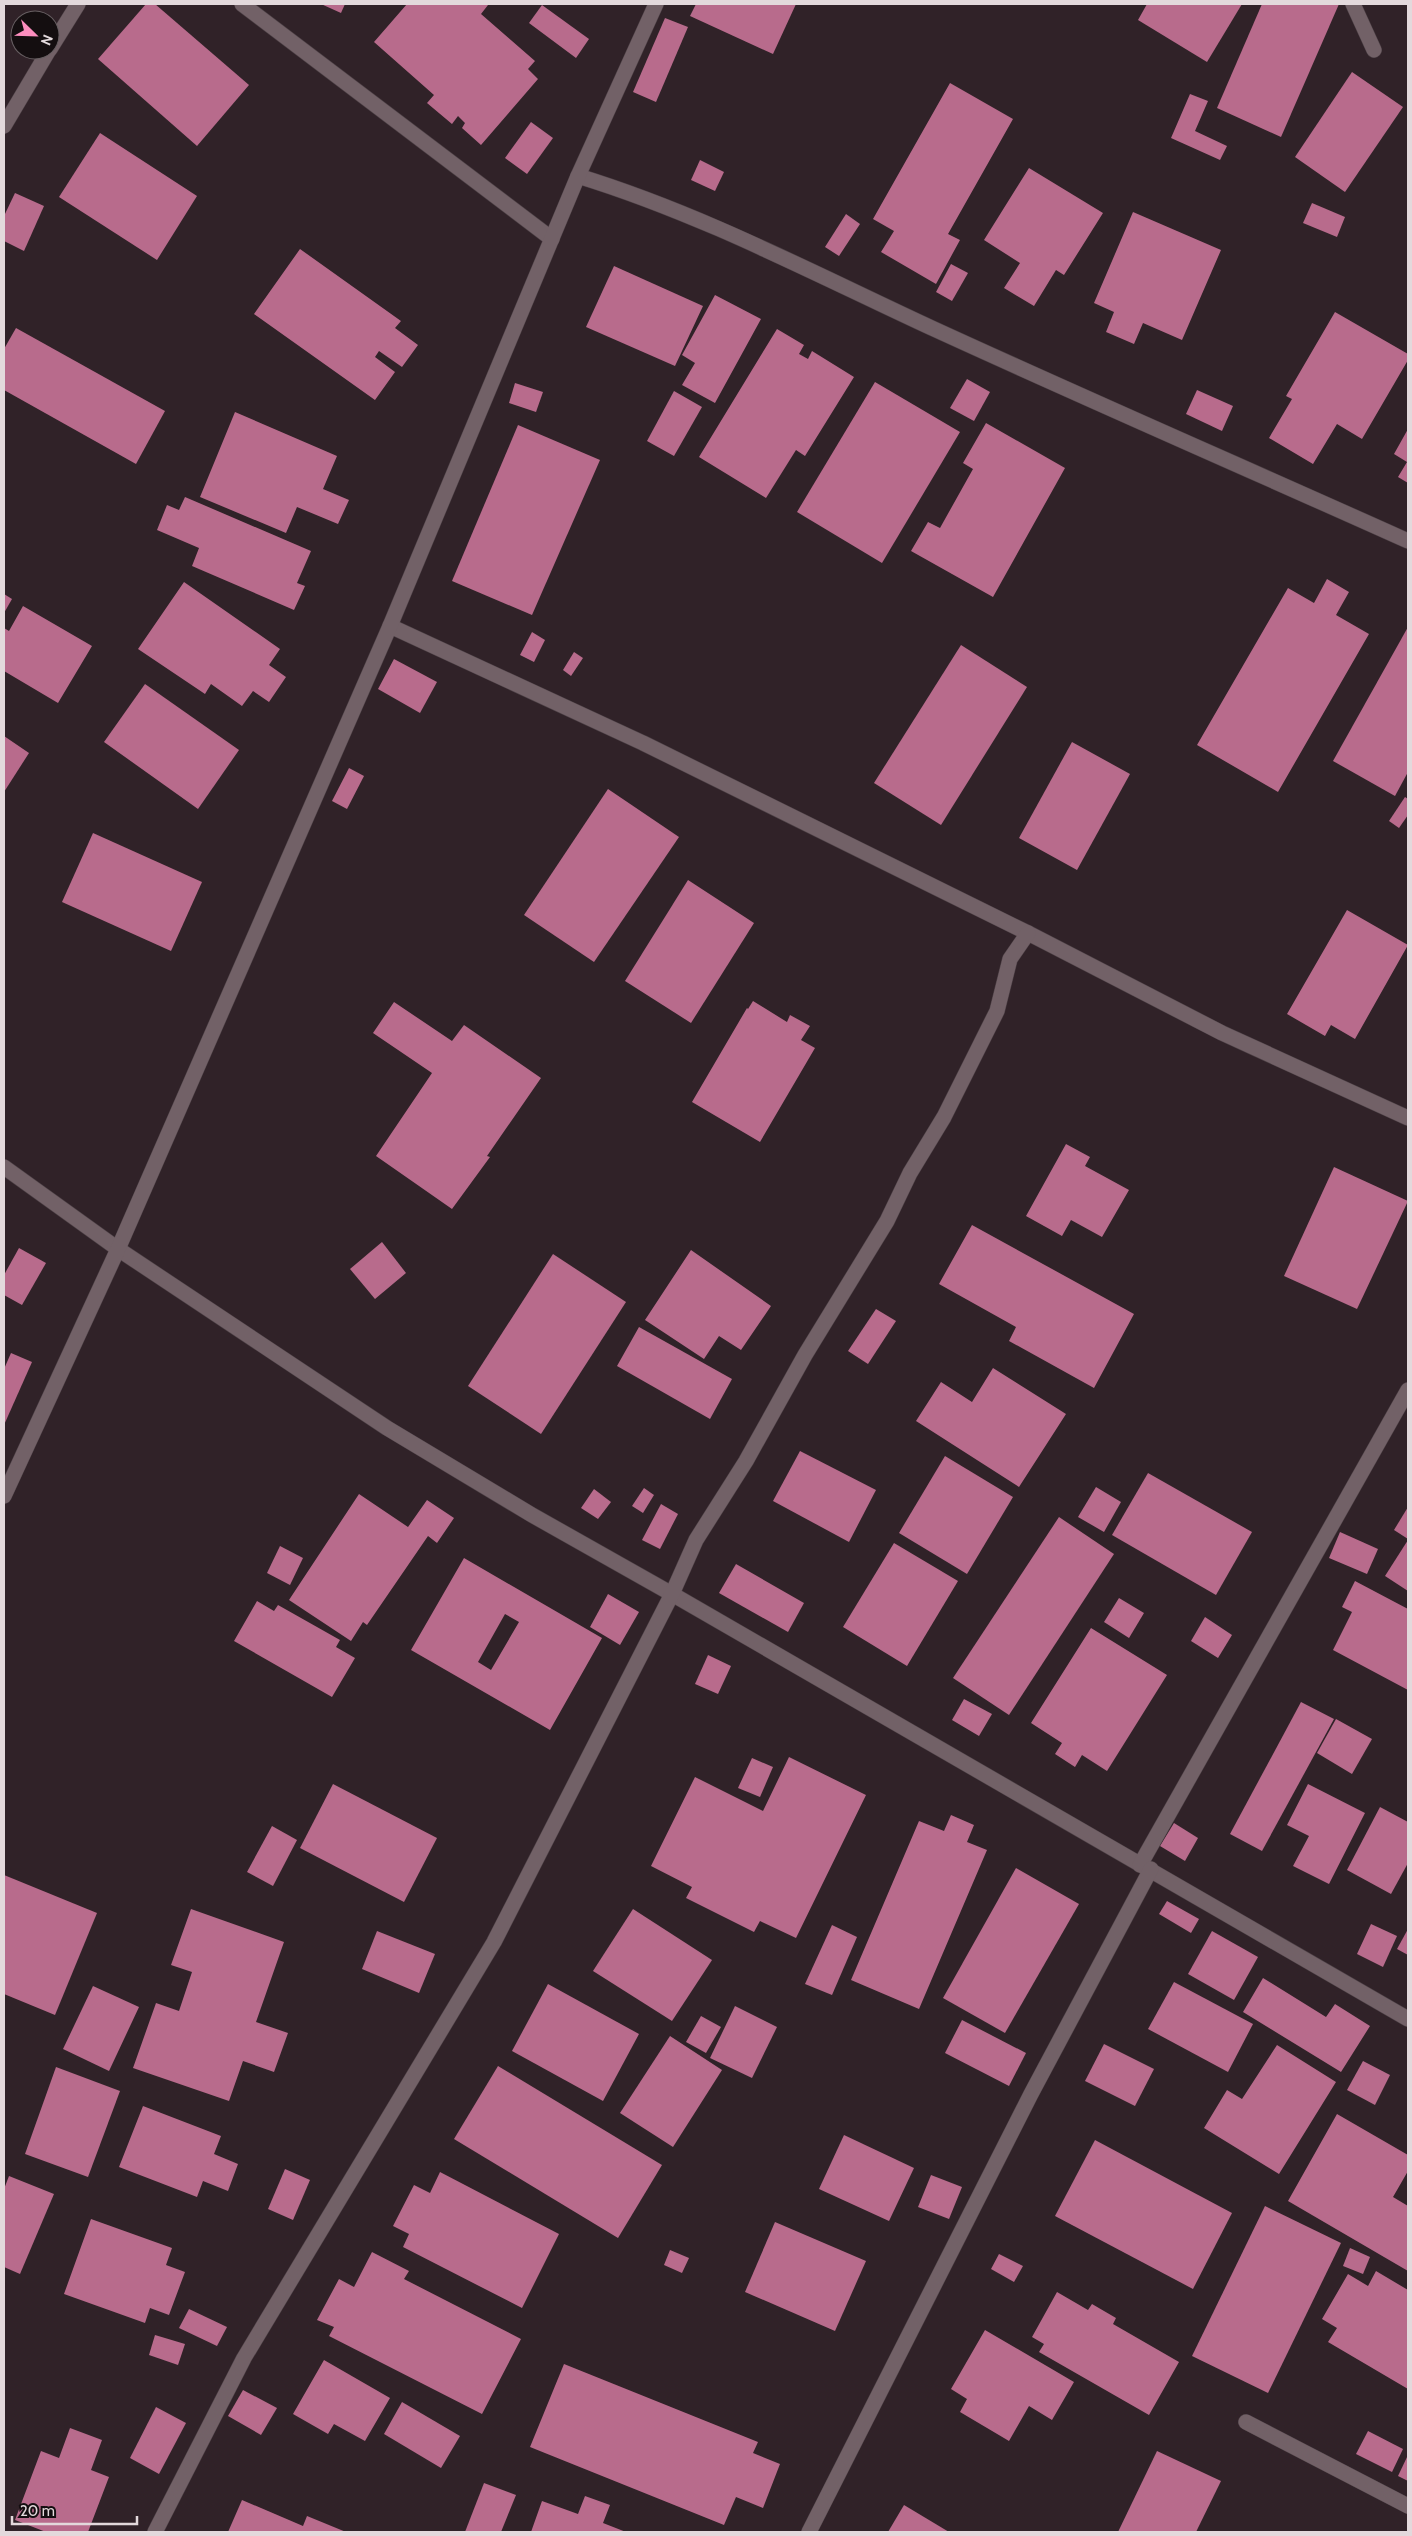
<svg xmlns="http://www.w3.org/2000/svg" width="1412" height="2536" viewBox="0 0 1412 2536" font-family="Cabin,sans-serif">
	<rect width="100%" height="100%" fill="#302228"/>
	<g fill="#b86b8c" fill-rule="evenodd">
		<polygon points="146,4 155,4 249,85 197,146 98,59"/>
		<polygon points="321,4 345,4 341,13"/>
		<polygon points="407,4 486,4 488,5 481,14 535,61 528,69 538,79 481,145 462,128 465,123 458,116 452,124 427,103 434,95 374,42"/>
		<polygon points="696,4 796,4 773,54 690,16"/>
		<polygon points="1147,4 1242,4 1207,62 1138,20"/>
		<polygon points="1262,4 1339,4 1281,137 1217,108"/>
		<polygon points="542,5 589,39 576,58 529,23"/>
		<polygon points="665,18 688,27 656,102 633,92"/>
		<polygon points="1352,72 1403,107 1345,192 1295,157"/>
		<polygon points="950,83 1013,119 948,234 960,240 936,284 881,252 894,231 873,219"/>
		<polygon points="1190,94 1208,101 1195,131 1227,146 1220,160 1171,138"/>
		<polygon points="531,122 553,138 527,174 505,158"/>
		<polygon points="100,133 197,196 157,260 59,197"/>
		<polygon points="700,160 724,172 715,191 691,180"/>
		<polygon points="1029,168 1103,213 1064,275 1056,270 1034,306 1004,288 1020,263 984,240"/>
		<polygon points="15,193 44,206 24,251 4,241 4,216"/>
		<polygon points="1312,203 1345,217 1337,237 1303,223"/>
		<polygon points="1133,212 1221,250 1182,340 1143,323 1134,344 1106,332 1114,312 1094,303"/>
		<polygon points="846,214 860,224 839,256 825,247"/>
		<polygon points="300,249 401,321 395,328 418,345 402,367 379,351 375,357 395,372 375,400 254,314"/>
		<polygon points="951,264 968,273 952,301 936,292"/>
		<polygon points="614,266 703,306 675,366 586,327"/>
		<polygon points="715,295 761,319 715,403 682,385 695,363 682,355"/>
		<polygon points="1335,312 1408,354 1408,360 1362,439 1337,424 1313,464 1269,438 1292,399 1286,396"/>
		<polygon points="16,328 165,411 136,464 4,390 4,349"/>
		<polygon points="777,329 804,345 799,354 808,359 812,351 854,377 805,456 796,450 766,498 699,457"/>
		<polygon points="967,379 990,392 974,421 950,408"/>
		<polygon points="875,382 960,432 882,563 797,512"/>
		<polygon points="515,383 543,392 536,412 509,403"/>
		<polygon points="1197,390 1233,406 1222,431 1186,414"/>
		<polygon points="674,391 702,407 674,456 647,441"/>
		<polygon points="235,412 337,456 323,489 349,500 338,524 297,507 286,533 200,497"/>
		<polygon points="986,423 1065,468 993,597 911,551 928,522 940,528 973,469 963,463"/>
		<polygon points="518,425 600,460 532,615 452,581"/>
		<polygon points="1408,429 1408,483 1398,477 1407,462 1394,454"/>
		<polygon points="185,497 311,551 297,583 305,586 294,610 192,566 199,548 157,530 167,505 179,510"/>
		<polygon points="1327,579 1349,592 1336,615 1369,634 1278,792 1197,745 1288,588 1314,603"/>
		<polygon points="184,582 280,649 269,665 286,677 269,702 253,691 242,706 211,684 205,694 138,649"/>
		<polygon points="4,594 12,599 4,613"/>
		<polygon points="23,606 92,646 58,703 4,671 4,628 9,631"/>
		<polygon points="1408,627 1408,772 1395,796 1333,761"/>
		<polygon points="532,632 545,640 534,662 520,655"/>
		<polygon points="961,645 1027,687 941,825 874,783"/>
		<polygon points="574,652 583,658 571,676 563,670"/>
		<polygon points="394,659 437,682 420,713 378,689"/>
		<polygon points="145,684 239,750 198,809 104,742"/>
		<polygon points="4,736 29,753 4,792"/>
		<polygon points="1072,742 1130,774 1077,870 1019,838"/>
		<polygon points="349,768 364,776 347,809 332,801"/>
		<polygon points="608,789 679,837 594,962 524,915"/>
		<polygon points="1405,797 1408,799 1408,815 1399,828 1389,821"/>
		<polygon points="93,833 202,882 171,951 62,902"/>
		<polygon points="688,880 754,923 691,1023 625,981"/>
		<polygon points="1347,910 1408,945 1355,1039 1331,1025 1325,1036 1287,1014"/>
		<polygon points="753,1001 787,1022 790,1015 810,1026 801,1040 815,1048 760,1142 692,1102 747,1008 748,1009"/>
		<polygon points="394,1002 452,1041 464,1025 541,1078 487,1156 490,1157 452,1209 376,1156 432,1073 373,1033"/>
		<polygon points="1066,1144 1090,1157 1085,1166 1129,1190 1102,1237 1071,1220 1062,1236 1026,1216"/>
		<polygon points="1334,1167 1408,1201 1357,1309 1284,1276"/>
		<polygon points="972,1225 1134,1314 1094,1388 1009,1341 1016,1327 939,1284"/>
		<polygon points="382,1242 406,1273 375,1299 350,1269"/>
		<polygon points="19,1248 46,1263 22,1305 4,1295 4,1275"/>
		<polygon points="691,1250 771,1306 741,1350 719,1336 704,1359 645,1320"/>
		<polygon points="553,1254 626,1302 541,1434 468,1386"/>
		<polygon points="876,1309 896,1321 868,1364 848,1351"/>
		<polygon points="639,1327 732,1379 710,1419 617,1366"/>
		<polygon points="11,1353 32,1362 4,1425 4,1369"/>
		<polygon points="993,1368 1066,1414 1019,1487 916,1421 941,1382 972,1402"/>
		<polygon points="800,1451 876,1490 849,1542 773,1501"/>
		<polygon points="945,1456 1013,1497 967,1574 899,1533"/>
		<polygon points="1148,1473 1252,1532 1216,1595 1112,1535"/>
		<polygon points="1096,1487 1121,1502 1104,1532 1078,1517"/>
		<polygon points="644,1488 654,1495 643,1513 632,1506"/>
		<polygon points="594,1489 611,1502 598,1519 581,1508"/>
		<polygon points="359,1494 408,1527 427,1500 454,1518 437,1543 428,1536 367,1625 363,1622 351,1641 289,1600"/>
		<polygon points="661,1504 678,1514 660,1549 642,1540"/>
		<polygon points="1408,1507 1408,1539 1394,1530"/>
		<polygon points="1059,1517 1114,1554 1009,1715 953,1678"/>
		<polygon points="1340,1532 1378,1549 1367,1574 1329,1558"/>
		<polygon points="1408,1540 1408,1591 1385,1576"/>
		<polygon points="894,1543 958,1581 907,1666 843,1627"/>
		<polygon points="280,1546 303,1558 290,1585 267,1573"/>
		<path d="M464 1558 602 1638 550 1730 411 1650ZM505 1614 519 1622 491 1670 478 1662Z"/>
		<polygon points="736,1564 804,1603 788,1632 719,1593"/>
		<polygon points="1355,1581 1408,1609 1408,1690 1333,1650 1352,1612 1342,1607"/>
		<polygon points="608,1594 639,1612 620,1645 590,1627"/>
		<polygon points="1119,1598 1144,1613 1129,1638 1104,1622"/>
		<polygon points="257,1601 274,1611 278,1605 340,1640 336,1647 355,1658 332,1697 234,1641"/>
		<polygon points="1205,1617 1232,1635 1218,1658 1191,1641"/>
		<polygon points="1091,1628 1167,1675 1107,1771 1082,1755 1075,1767 1055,1754 1062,1743 1031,1723"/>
		<polygon points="708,1655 731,1666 718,1694 695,1684"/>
		<polygon points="964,1699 992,1714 979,1736 952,1720"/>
		<polygon points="1301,1702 1334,1719 1262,1851 1230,1834"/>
		<polygon points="1336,1719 1372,1739 1352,1774 1317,1753"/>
		<polygon points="789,1757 866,1795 796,1938 760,1921 754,1932 686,1898 692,1887 651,1866 695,1777 763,1811"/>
		<polygon points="752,1758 773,1767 760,1797 738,1788"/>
		<polygon points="333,1784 437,1838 404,1902 300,1848"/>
		<polygon points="1308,1784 1365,1813 1329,1884 1293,1866 1309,1836 1287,1825"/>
		<polygon points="1380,1807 1408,1822 1408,1863 1391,1894 1347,1870"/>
		<polygon points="951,1815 974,1825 967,1842 987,1850 919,2009 851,1980 919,1821 944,1831"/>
		<polygon points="1174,1823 1198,1838 1185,1861 1160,1846"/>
		<polygon points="272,1826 297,1840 273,1886 247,1872"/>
		<polygon points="1016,1868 1079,1904 1005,2033 943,1998"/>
		<polygon points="4,1875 97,1913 55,2015 4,1994"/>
		<polygon points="1167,1901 1199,1919 1191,1933 1159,1914"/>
		<polygon points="191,1909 284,1942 256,2022 288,2033 274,2072 243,2061 229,2101 133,2068 156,2003 179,2011 192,1972 171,1965"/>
		<polygon points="633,1909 712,1960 672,2021 593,1971"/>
		<polygon points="1371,1924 1397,1936 1383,1967 1357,1954"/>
		<polygon points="832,1925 857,1937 832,1995 805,1984"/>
		<polygon points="1408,1929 1408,1955 1397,1949"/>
		<polygon points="377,1931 435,1954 419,1993 362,1969"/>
		<polygon points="1212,1931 1258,1957 1234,2000 1188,1974"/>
		<polygon points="1263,1978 1326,2017 1335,2004 1370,2026 1341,2072 1243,2012"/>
		<polygon points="1174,1982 1253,2024 1228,2072 1148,2029"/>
		<polygon points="548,1984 639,2034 603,2101 512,2051"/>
		<polygon points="93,1986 139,2007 109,2071 63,2049"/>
		<polygon points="735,2006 777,2027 752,2078 710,2058"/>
		<polygon points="701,2016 721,2027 706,2053 686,2042"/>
		<polygon points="962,2020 1026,2053 1009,2086 945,2053"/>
		<polygon points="670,2036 722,2070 673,2147 620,2113"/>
		<polygon points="1104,2044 1154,2069 1135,2106 1085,2081"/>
		<polygon points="1277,2045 1336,2082 1279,2174 1204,2128 1227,2090 1242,2099"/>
		<polygon points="1363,2061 1390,2075 1375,2105 1347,2090"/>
		<polygon points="498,2066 662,2165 618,2238 454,2139"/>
		<polygon points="56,2067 120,2091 88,2177 25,2154"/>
		<polygon points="143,2106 221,2136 214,2154 238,2164 228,2191 203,2181 197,2197 119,2167"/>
		<polygon points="1337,2114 1408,2155 1408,2171 1393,2197 1408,2206 1408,2271 1288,2201"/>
		<polygon points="844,2135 914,2168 889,2221 819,2189"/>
		<polygon points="1095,2140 1232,2213 1193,2289 1055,2216"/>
		<polygon points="285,2169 310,2180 293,2220 268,2209"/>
		<polygon points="440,2172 559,2234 522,2308 403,2247 409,2234 393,2226 414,2185 430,2193"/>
		<polygon points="931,2175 962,2187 949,2219 918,2207"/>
		<polygon points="9,2176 54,2194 20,2274 4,2267 4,2189"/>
		<polygon points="1265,2206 1341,2243 1268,2393 1192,2356"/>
		<polygon points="91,2219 172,2248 166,2265 185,2272 169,2315 150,2308 145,2323 64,2294"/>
		<polygon points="775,2222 866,2261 835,2331 745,2292"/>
		<polygon points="1350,2248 1370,2257 1363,2274 1343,2266"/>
		<polygon points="670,2250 689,2258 682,2273 664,2265"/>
		<polygon points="372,2252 409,2271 404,2279 521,2339 482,2414 329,2336 334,2327 317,2320 339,2279 354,2287"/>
		<polygon points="999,2254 1023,2266 1014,2282 991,2269"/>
		<polygon points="1376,2271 1408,2290 1408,2389 1328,2342 1337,2328 1322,2319 1348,2274 1368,2286"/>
		<polygon points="1057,2292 1088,2310 1092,2304 1116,2318 1113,2324 1179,2362 1149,2415 1039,2352 1044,2344 1032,2337"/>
		<polygon points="189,2309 227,2327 217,2346 179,2328"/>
		<polygon points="985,2330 1074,2382 1052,2420 1029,2406 1009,2441 960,2412 967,2399 951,2389"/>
		<polygon points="155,2335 185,2344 178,2365 149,2355"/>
		<polygon points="324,2360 390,2398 365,2441 334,2424 328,2434 293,2414"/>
		<polygon points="564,2364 758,2442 753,2453 780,2464 763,2508 736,2497 724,2525 530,2447"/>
		<polygon points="243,2390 277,2408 261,2435 228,2416"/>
		<polygon points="402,2402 460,2436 441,2468 384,2434"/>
		<polygon points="156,2407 186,2423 159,2474 130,2458"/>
		<polygon points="70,2428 102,2440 91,2470 109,2477 88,2532 46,2532 15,2520 41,2451 59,2458"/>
		<polygon points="1368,2431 1403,2449 1392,2472 1356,2454"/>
		<polygon points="1157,2451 1221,2481 1196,2532 1118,2532"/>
		<polygon points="1408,2455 1408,2481 1398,2476"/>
		<polygon points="484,2483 516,2495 501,2532 465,2532"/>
		<polygon points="585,2496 610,2505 603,2523 626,2532 531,2532 542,2501 578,2514"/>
		<polygon points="242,2500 303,2526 307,2516 346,2532 228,2532"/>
		<polygon points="904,2505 949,2532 888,2532"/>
	</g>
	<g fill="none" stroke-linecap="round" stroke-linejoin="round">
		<defs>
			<g id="street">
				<polyline points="242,4 552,239"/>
				<polyline points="1353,4 1374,50"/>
				<polyline points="50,49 78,4"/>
				<polyline points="4,126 49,50"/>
				<path d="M578 176C702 214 817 275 934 329 1091 401 1250 470 1408 541"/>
				<polyline points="390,626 643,743 1028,933 1222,1033 1408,1118"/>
				<polyline points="4,1167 118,1249 387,1428 532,1515 672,1594 1408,2019"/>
				<polyline points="4,1496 118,1249 390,626 578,176 656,4"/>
				<polyline points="1140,1865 1408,1390"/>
				<polyline points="1246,2422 1408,2506"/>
				<polyline points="155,2532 244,2358 494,1942 672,1594 696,1540 746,1461 805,1355 887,1221 910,1173 944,1117 997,1011 1010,959 1028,933"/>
				<polyline points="809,2532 1031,2094 1151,1869"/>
			</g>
		</defs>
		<use href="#street" stroke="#4d4146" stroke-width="16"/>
		<use href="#street" stroke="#726167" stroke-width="15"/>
	</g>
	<rect width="1412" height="2536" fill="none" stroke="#e3d9dc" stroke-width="10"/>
	<g transform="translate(35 35) rotate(113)"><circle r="24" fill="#140e10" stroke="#675f62"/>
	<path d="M0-4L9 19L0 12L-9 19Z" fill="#fd8ebf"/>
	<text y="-8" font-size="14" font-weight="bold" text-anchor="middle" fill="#e3d9dc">N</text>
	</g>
	<path d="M12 2516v8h125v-8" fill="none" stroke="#e3d9dc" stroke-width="2.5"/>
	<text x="20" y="2516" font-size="15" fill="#e3d9dc" stroke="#140e10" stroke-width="4" paint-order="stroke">20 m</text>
</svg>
